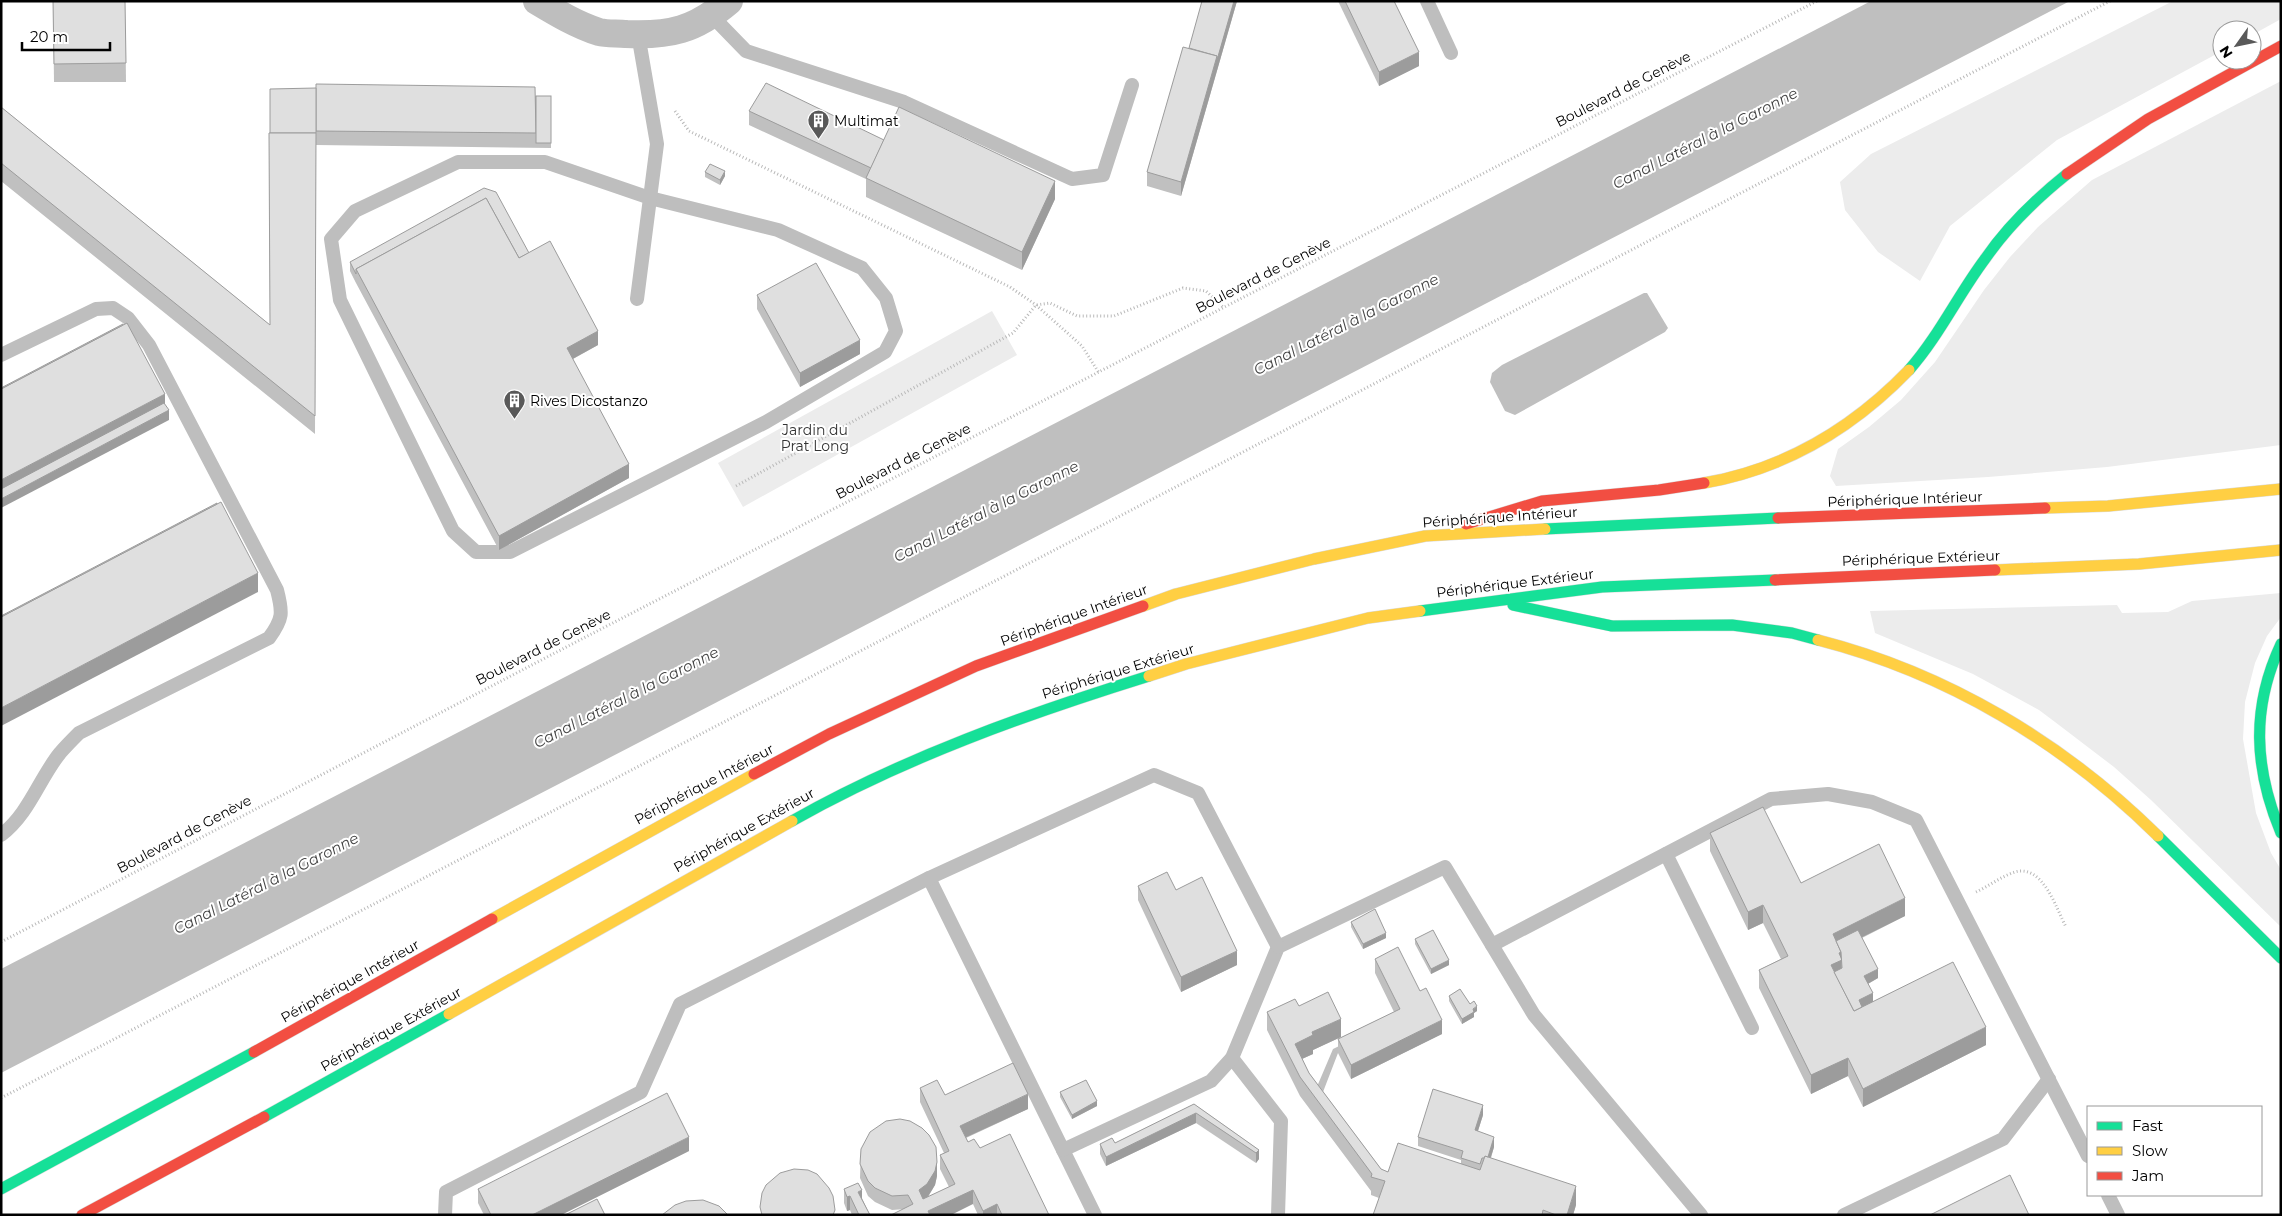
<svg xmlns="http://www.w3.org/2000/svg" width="2282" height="1216" viewBox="0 0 2282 1216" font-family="Montserrat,sans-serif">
	<rect width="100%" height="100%" fill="#fff"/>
	<g fill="#ececec">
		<polygon points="2173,1 2281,1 2281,19 2252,35 2252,30 2222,30 2222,51 2057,140 1950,226 1920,281 1878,252 1845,210 1840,182 1871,154"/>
		<polygon points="2281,81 2281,445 2107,467 1988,477 1836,486 1830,476 1838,449 1869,427 1901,400 1935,362 1984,290 2010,257 2038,227 2092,180"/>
		<polygon points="992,311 1017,355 743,507 718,463"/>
		<polygon points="2281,593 2281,617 2267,636 2255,663 2245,702 2243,739 2256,813 2271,853 2281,870 2281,927 2151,800 2114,767 2055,722 2039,710 1973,674 1875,633 1870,611 2117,605 2122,613 2168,612 2192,601"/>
	</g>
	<g fill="#bfbfbf">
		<polygon points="1871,1 2070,1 1,1073 1,969"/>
		<polygon points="1644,293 1647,293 1668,328 1665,332 1515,415 1505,411 1490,382 1492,373 1502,365"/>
		<polygon points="1394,1019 1338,1053 1323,1092 1328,1102 1316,1089 1333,1049"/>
	</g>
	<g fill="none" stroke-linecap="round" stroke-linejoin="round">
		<defs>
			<g id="fast">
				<path d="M1909 370C1939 336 1958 295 1985 259 2007 227 2037 198 2067 174"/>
				<polyline points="1545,529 1778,518"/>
				<polyline points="1513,605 1612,626 1732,625 1792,633 1818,640"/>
				<polyline points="1420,611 1602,587 1775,580"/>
				<path d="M2281 644C2251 708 2254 768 2281 833"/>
				<path d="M792 821C903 758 1027 714 1149 676"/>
				<polyline points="2158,836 2281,958"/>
				<polyline points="264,1117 449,1014"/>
				<polyline points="1,1189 254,1052"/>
			</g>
			<g id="slow">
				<path d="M1704 483C1784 469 1853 428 1909 370"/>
				<polyline points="2045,508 2108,506 2281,489"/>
				<polyline points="1995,570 2139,564 2281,550"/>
				<polyline points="1143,606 1176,594 1314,559 1425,536 1545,529"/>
				<path d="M1818 640C1947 673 2064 743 2158 836"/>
				<polyline points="1149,676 1186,664 1368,618 1420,611"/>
				<polyline points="492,919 754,774"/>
				<polyline points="449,1014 792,821"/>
			</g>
			<g id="jam">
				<polyline points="2067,174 2148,119 2281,46"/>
				<polyline points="1778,518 2045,508"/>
				<polyline points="1466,524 1542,501 1659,490 1704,483"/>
				<polyline points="1775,580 1995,570"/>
				<polyline points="754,774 829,734 976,666 1143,606"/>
				<polyline points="254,1052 492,919"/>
				<polyline points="82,1215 264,1117"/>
			</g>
		</defs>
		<use href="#fast" stroke="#dbdbdb" stroke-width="12"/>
		<use href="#slow" stroke="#dbdbdb" stroke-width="12"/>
		<use href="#jam" stroke="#dbdbdb" stroke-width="12"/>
		<g stroke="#b9b9b9" stroke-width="3" stroke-dasharray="1 2.5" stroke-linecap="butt">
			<polyline points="675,111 689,131 1010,287 1036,305 1082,346 1099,373"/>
			<polyline points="736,486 1013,333 1036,305 1050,303 1077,316 1114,316 1183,288 1206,291 1224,308"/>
			<path d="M1976 892C1989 886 2002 876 2015 872 2043 864 2056 908 2066 927"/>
			<polyline points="1,942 574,643 1817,1"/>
			<polyline points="1,1098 2110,1"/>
		</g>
		<g stroke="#bebebe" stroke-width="14">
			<polyline points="1427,1 1451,53"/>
			<polyline points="712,16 746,51 904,102 1072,179 1103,175 1132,85"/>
			<polygon points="458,162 545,162 650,198 778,230 862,268 886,298 896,331 885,352 766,422 510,552 476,552 453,531 340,300 331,239 355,211"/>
			<polyline points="637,299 657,144 638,34"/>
			<path d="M1 355 96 309 113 308 128 318 149 345 277 590C283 613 283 619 269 638L79 733C73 739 66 746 60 753 39 779 29 814 1 835"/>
			<polyline points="1666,854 1752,1028"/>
			<polyline points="929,878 1095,1215"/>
			<polyline points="1492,945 1771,799 1828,794 1872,802 1916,820 2088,1156"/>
			<polyline points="1232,1058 1281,1121 1278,1215"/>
			<polyline points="1063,1150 1211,1081 1232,1058 1278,947 1445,867 1534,1015 1701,1215"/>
			<polyline points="2108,1195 2118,1215"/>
			<polyline points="445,1215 446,1192 641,1092 680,1004 929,878 1154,775 1198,793 1278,947"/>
			<polyline points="1844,1215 2003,1139 2049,1079"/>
		</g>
		<path stroke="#bebebe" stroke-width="28" d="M537 1C557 13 577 25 599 32 607 34 618 33 626 34 670 36 695 30 729 1"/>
		<use href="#fast" stroke="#16e098" stroke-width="11"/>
		<use href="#slow" stroke="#ffcf43" stroke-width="11"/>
		<use href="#jam" stroke="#f24e42" stroke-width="11"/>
	</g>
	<g fill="#c0c0c0">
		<polygon points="53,1 125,1 126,82 54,82"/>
		<polygon points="1237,1 1181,196 1147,186 1147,172 1189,48"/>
		<polygon points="1338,1 1394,1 1419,66 1379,86"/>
		<polygon points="536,96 551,96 551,148 316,145 315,434 1,181 1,107 270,325 269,133"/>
		<polygon points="749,111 884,140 1055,199 1022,270 866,197 866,179 749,125"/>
		<polygon points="705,172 725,176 720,185 705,177"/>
		<polygon points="529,253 598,345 573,359 629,478 499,550 356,283 350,271 350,262"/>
		<polygon points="757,295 860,354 800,387 757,309"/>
		<polygon points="1710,833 1801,883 1905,916 1862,938 1878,978 1868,984 1873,1001 1986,1045 1863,1107 1848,1076 1811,1094 1759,988 1759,970 1781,959 1763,923 1748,930 1710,851"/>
		<polygon points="1138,886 1176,890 1237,965 1181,992 1138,900"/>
		<polygon points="1351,922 1386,938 1363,949 1351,927"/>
		<polygon points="1415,939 1449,965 1431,974 1415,944"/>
		<polygon points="1375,959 1442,1034 1351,1079 1338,1053 1338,1039 1394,1012 1375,973"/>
		<polygon points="1449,996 1470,1004 1477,1011 1474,1013 1474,1017 1462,1024 1449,1001"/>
		<polygon points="1299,1006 1341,1037 1313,1050 1313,1054 1302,1059 1309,1073 1381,1169 1388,1172 1461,1164 1461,1160 1418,1146 1418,1137 1483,1115 1478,1131 1494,1147 1491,1158 1576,1205 1573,1215 1373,1215 1379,1198 1371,1195 1371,1191 1300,1096 1267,1030 1267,1012"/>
		<polygon points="920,1088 945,1095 1028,1109 966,1138 968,1142 980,1148 1049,1215 978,1215 973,1204 892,1210 875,1202 868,1196 860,1178 861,1149 937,1176 935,1185 928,1197 949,1187 940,1169 940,1155 944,1153 920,1102"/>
		<polygon points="1060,1092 1097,1106 1072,1119 1060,1097"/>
		<polygon points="1194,1104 1259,1150 1259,1159 1256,1163 1196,1123 1106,1166 1100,1154 1100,1144 1115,1143"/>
		<polygon points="689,1151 561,1215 484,1215 478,1203 478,1189"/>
		<polygon points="844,1189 862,1198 870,1215 852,1215 850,1210 847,1211 844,1203"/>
	</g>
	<g fill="#9c9c9c">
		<polygon points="1234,1 1237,1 1181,196 1181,182 1217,56"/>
		<polygon points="1419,52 1419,66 1379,86 1379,72"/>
		<polygon points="725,171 725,176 720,185 720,180"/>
		<polygon points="1055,181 1055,199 1022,270 1022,252"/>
		<polygon points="598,331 598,345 567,362 567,348"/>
		<polygon points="860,340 860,354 800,387 800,373"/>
		<polygon points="165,394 165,412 1,498 1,480"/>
		<polygon points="169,410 169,420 1,508 1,499"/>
		<polygon points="629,464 629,478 499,550 499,536"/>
		<polygon points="258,573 258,592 1,726 1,708"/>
		<polygon points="1905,898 1905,916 1836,950 1833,934"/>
		<polygon points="1763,905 1763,923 1748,930 1748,912"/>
		<polygon points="1386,933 1386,938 1363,949 1363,944"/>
		<polygon points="1237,951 1237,965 1181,992 1181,977"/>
		<polygon points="1841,952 1842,978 1835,982 1831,965 1839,953"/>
		<polygon points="1449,960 1449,965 1431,974 1431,969"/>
		<polygon points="1878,969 1878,978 1864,986 1864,976"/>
		<polygon points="1873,993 1873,1003 1859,1009 1859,1000"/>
		<polygon points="1477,1006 1477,1011 1474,1013 1474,1017 1462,1024 1462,1019"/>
		<polygon points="1341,1019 1341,1037 1313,1050 1313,1054 1295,1062 1295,1044 1312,1032"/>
		<polygon points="1442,1020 1442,1034 1351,1079 1351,1065"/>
		<polygon points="1986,1027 1986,1045 1863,1107 1863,1089"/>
		<polygon points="1848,1058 1848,1076 1811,1094 1811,1075"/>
		<polygon points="1028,1094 1028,1109 960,1140 960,1126"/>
		<polygon points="1097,1101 1097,1106 1072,1119 1072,1115"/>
		<polygon points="1483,1105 1483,1115 1475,1140 1475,1130"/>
		<polygon points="1196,1113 1196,1123 1106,1166 1106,1157"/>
		<polygon points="689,1137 689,1151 561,1215 532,1215"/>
		<polygon points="1494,1137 1494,1147 1487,1169 1487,1159"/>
		<polygon points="1259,1150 1259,1159 1256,1163 1256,1153"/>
		<polygon points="937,1162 937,1176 935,1185 927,1198 919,1204 919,1190"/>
		<polygon points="1576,1186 1576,1205 1573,1215 1567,1215"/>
		<polygon points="862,1190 862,1204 858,1192"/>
		<polygon points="973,1190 973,1204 951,1215 928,1215 928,1211"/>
		<polygon points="850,1196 850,1210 847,1211 847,1197"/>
		<polygon points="997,1204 997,1215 983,1215 983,1211"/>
	</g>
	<g fill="#dfdfdf" stroke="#9c9c9c">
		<polygon points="53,1 125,1 126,63 54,64"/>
		<polygon points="1202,1 1234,1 1217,60 1217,56 1189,48"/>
		<polygon points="1345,1 1394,1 1419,52 1379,72"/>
		<polygon points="1183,47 1217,56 1181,182 1147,172"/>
		<polygon points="766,83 884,140 871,168 749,111"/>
		<polygon points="316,84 535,87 536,133 316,131"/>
		<polygon points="316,88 316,133 270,133 270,89"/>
		<rect x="536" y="96" width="15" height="47"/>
		<polygon points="1,107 270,325 269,133 316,133 315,416 1,163"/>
		<polygon points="899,107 1055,181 1022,252 866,178"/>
		<polygon points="710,164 725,171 720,180 705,172"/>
		<polygon points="484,188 496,192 529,253 519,258 486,198 356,269 356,274 350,262"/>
		<polygon points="486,198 519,258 550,241 598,331 567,348 629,464 499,536 356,269"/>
		<polygon points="816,263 860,340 800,373 757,295"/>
		<polygon points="127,323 165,394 1,480 1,389"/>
		<polygon points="123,324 123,325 1,389 1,388"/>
		<polygon points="164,403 169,410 1,499 1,489"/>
		<polygon points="221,502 258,573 1,708 1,617"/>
		<polygon points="217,503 217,504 1,617 1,616"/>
		<polygon points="1763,807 1801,883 1879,844 1905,898 1833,934 1841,952 1839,953 1842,960 1831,965 1854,1011 1953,962 1986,1027 1863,1089 1848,1058 1811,1075 1759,970 1788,956 1763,905 1748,912 1710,833"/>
		<polygon points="1167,872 1176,890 1202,877 1237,951 1181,977 1138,886"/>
		<polygon points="1375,909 1386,933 1363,944 1351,922"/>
		<polygon points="1433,930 1449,960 1431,969 1415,939"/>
		<polygon points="1858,930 1878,969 1864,976 1873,993 1859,1000 1862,1007 1854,1011 1834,972 1842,968 1841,952 1836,941"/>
		<polygon points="1398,947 1420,991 1426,988 1442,1020 1351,1065 1338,1039 1400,1009 1375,959"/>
		<polygon points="1460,989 1470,1004 1474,1001 1477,1006 1473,1009 1474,1012 1462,1019 1449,996"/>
		<polygon points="1328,992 1341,1019 1312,1032 1313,1035 1295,1044 1309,1073 1381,1169 1388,1172 1398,1143 1480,1170 1485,1156 1576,1186 1567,1215 1556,1215 1543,1210 1542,1215 1373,1215 1385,1181 1371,1177 1372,1174 1300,1077 1267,1012 1295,999 1299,1006"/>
		<polygon points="1013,1063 1028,1094 960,1126 968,1142 974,1139 980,1148 1010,1134 1049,1215 1002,1215 997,1204 983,1211 973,1190 928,1211 930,1215 891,1215 913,1204 908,1195 892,1196 875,1188 868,1181 860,1164 861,1149 870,1132 886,1121 900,1119 910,1121 922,1128 929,1135 936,1147 937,1162 935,1171 927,1184 919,1190 923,1199 955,1184 940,1155 949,1151 920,1088 937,1080 945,1095"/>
		<polygon points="1086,1080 1097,1101 1072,1115 1060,1092"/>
		<polygon points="1433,1089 1483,1105 1475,1130 1494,1137 1488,1157 1485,1156 1484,1158 1482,1158 1480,1164 1461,1158 1463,1151 1418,1137"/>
		<polygon points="667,1093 689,1137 532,1215 491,1215 478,1189"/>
		<polygon points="1194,1104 1259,1150 1256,1153 1196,1113 1106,1157 1100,1144 1112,1138 1115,1143"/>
		<polygon points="794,1169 808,1170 817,1174 829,1188 833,1196 835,1210 833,1215 762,1215 760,1207 762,1193 766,1185 780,1173"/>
		<polygon points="2010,1175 2029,1215 1930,1215"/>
		<polygon points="858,1183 862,1190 858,1192 870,1215 859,1215 850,1196 847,1197 844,1189"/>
		<polygon points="597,1199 605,1215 565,1215"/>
		<polygon points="703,1200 719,1206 728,1215 662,1215 675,1205 686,1201"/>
	</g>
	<defs>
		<symbol id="building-pin" viewBox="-11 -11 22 30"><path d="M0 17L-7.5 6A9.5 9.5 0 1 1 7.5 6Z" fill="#595959" stroke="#fff"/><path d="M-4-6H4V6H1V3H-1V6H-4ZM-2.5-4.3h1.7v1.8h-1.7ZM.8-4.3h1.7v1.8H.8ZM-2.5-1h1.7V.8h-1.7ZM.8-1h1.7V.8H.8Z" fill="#fff"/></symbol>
	</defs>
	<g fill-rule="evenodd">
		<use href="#building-pin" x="806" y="108" width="25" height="34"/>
		<use href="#building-pin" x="502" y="388" width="25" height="34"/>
	</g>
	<g text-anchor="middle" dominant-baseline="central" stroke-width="4" stroke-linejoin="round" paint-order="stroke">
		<g font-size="14" fill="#000" stroke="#fff">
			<text transform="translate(1623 89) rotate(-27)">Boulevard de Genève</text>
			<text transform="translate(1263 275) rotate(-27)">Boulevard de Genève</text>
			<text transform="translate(903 461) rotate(-27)">Boulevard de Genève</text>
			<text transform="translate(1905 499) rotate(-2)">Périphérique Intérieur</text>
			<text transform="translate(1500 517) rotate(-4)">Périphérique Intérieur</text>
			<text transform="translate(1921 558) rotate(-2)">Périphérique Extérieur</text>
			<text transform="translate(1515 583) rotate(-7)">Périphérique Extérieur</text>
			<text transform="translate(1074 615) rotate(-20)">Périphérique Intérieur</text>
			<text transform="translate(543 647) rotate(-27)">Boulevard de Genève</text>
			<text transform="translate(1118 671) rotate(-17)">Périphérique Extérieur</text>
			<text transform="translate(704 784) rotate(-28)">Périphérique Intérieur</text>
			<text transform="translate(744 830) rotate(-29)">Périphérique Extérieur</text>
			<text transform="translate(184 834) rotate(-28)">Boulevard de Genève</text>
			<text transform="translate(350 981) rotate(-29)">Périphérique Intérieur</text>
			<text transform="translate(391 1029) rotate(-29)">Périphérique Extérieur</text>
		</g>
		<g font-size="14" fill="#000" stroke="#fff" text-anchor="start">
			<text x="834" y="121">Multimat</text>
			<text x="530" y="401">Rives Dicostanzo</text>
		</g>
		<g font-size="14" fill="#333" stroke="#fff">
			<text x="815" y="430">Jardin du<tspan x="815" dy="16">Prat Long</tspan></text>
		</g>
		<g font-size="15" font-style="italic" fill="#444" stroke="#fff">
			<text transform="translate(1705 138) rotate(-27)">Canal Latéral à la Garonne</text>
			<text transform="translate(1346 324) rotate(-27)">Canal Latéral à la Garonne</text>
			<text transform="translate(986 511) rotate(-27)">Canal Latéral à la Garonne</text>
			<text transform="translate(626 697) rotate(-27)">Canal Latéral à la Garonne</text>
			<text transform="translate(266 883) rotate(-27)">Canal Latéral à la Garonne</text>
		</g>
	</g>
	<rect width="2282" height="1216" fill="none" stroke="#000000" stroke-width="5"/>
	<rect x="2087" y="1106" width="175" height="90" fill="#ffffff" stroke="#999999"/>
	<rect x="2097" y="1122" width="25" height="8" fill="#16e098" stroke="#999999"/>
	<text x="2132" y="1131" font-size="15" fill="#000000">Fast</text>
	<rect x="2097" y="1147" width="25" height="8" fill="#ffcf43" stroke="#999999"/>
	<text x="2132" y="1156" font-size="15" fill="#000000">Slow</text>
	<rect x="2097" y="1172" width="25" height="8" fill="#f24e42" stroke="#999999"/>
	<text x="2132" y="1181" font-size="15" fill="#000000">Jam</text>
	<g transform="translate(2237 45) rotate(237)"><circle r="24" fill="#ffffff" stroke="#999999"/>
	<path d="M0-4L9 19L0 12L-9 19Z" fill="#595959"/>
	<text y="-8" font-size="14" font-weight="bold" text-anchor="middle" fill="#000000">N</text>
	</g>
	<path d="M22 42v8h88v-8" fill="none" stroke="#000000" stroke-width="2.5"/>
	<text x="30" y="42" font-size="15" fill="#000000" stroke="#ffffff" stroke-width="4" paint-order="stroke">20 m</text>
</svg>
